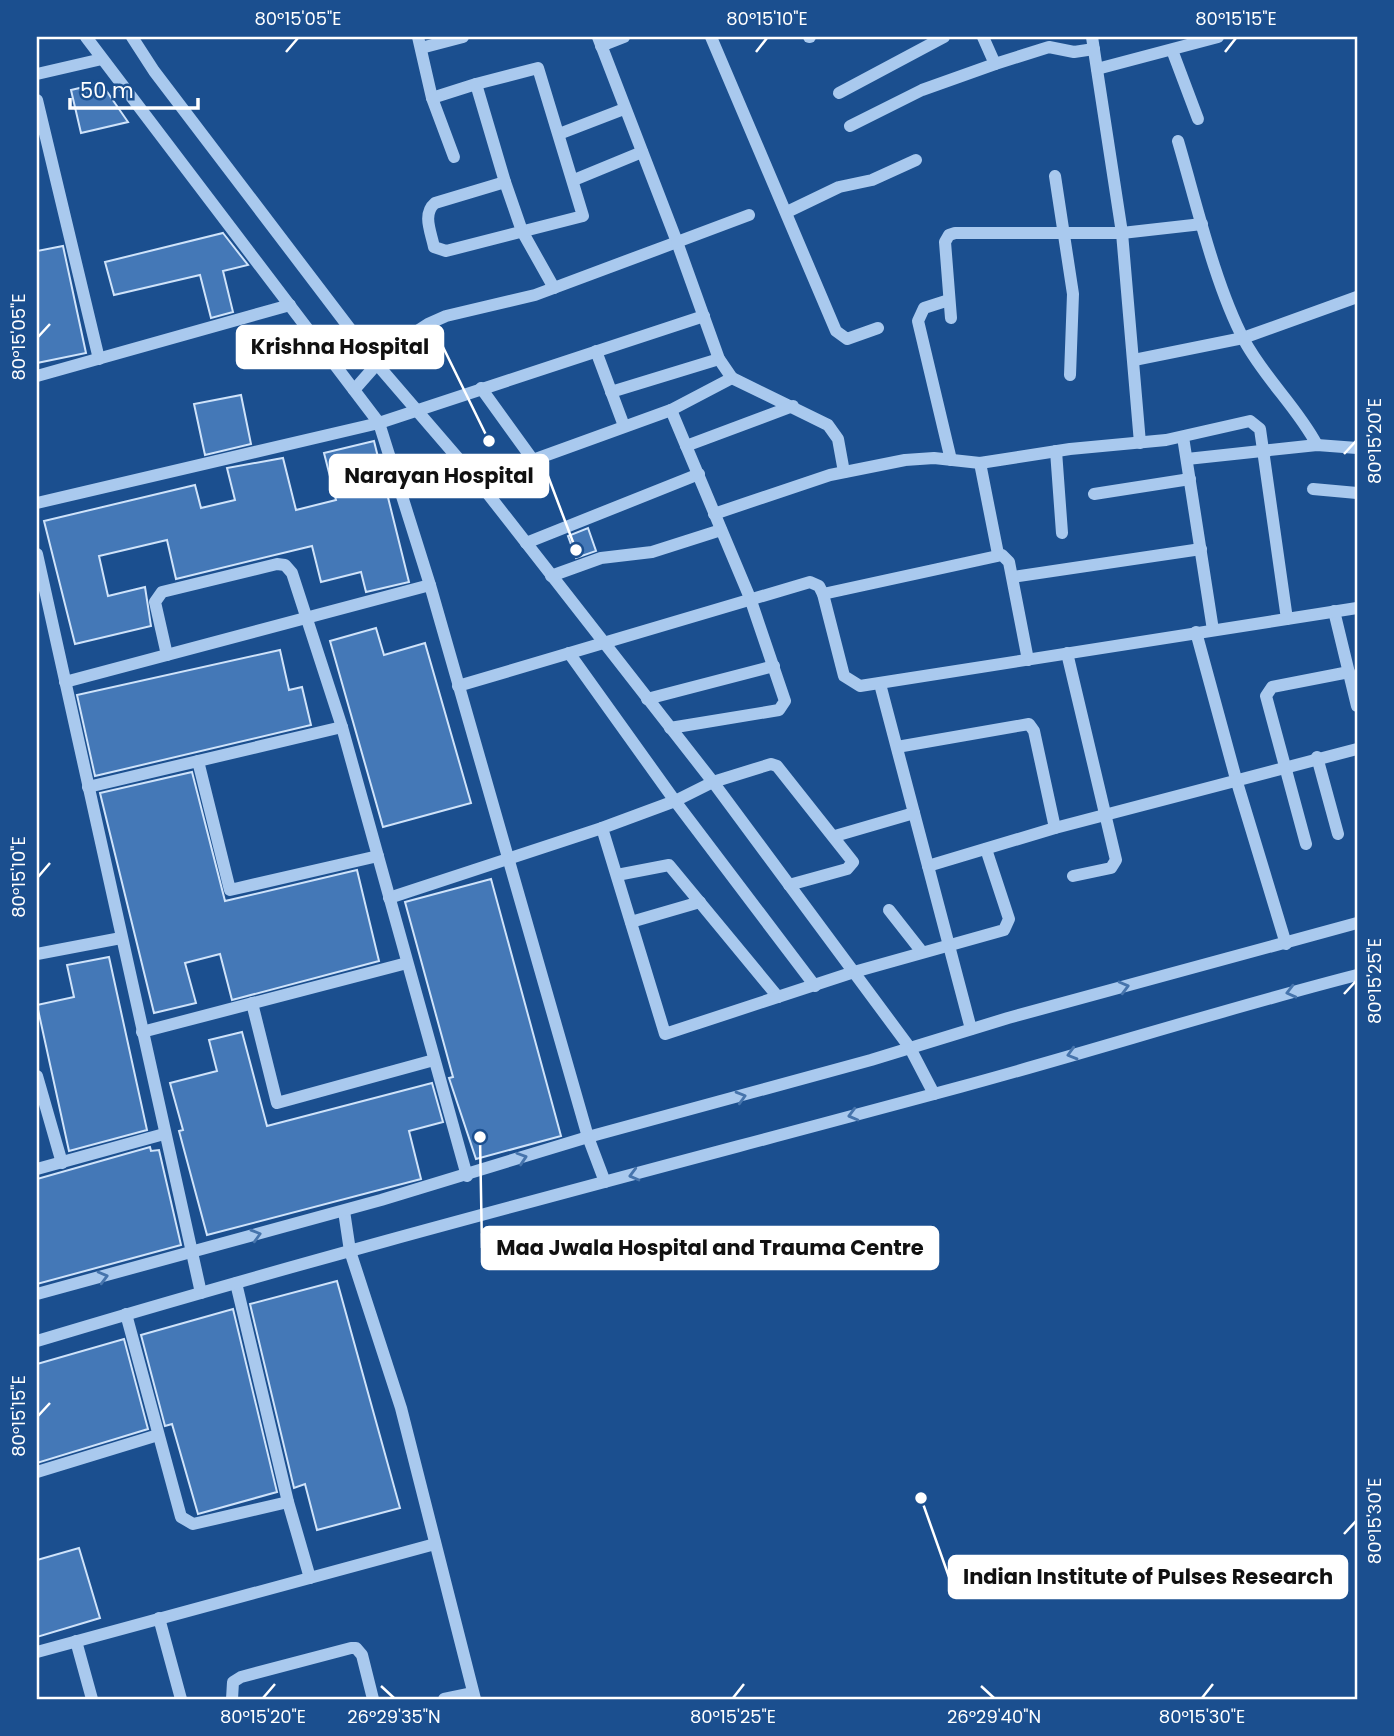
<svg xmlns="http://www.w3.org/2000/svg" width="1394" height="1736" viewBox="0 0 1394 1736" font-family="Poppins,sans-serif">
	<rect width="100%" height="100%" fill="#1b4f8f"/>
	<g fill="#4478b7" stroke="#cfe3fa" stroke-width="2">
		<polygon points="101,83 128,122 81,133 71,90"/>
		<polygon points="223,233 248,265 223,271 233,312 211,318 200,275 114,295 105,262"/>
		<polygon points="63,246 86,353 37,363 37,251"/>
		<polygon points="241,395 251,444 205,455 194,404"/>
		<polygon points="374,441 409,582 366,592 361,572 321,582 312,546 176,579 167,540 99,556 108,596 145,587 151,626 75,644 44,521 195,485 201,508 235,500 227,468 283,458 296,510 336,500 324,453"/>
		<polygon points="588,528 596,551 576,558 568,536"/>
		<polygon points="376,628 384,655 425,643 471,803 383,827 330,641"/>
		<polygon points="280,650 289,690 302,687 311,725 95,776 77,695"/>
		<polygon points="192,772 225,901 357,870 379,961 232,1000 220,954 185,963 196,1003 154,1013 100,793"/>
		<polygon points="491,879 561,1136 476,1159 449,1078 453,1077 405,902"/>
		<polygon points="109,957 147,1130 69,1151 37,1005 74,997 67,965"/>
		<polygon points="242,1032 267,1126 432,1083 443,1122 409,1131 421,1179 207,1235 179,1131 183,1130 170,1083 217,1071 209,1040"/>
		<polygon points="150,1147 151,1151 159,1150 181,1245 37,1284 37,1179"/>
		<polygon points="337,1281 400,1508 317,1530 305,1484 294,1488 250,1304"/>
		<polygon points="233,1309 277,1492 198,1514 172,1424 165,1426 141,1335"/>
		<polygon points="124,1339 148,1429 37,1463 37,1364"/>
		<polygon points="79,1548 100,1618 37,1637 37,1560"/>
	</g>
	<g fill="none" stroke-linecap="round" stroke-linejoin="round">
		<g stroke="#a9c9ee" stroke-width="12">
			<polyline points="86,37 379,423 430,585 588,1137 605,1182"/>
			<polyline points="132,37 154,71 376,363 481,485 713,782 910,1048 934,1094"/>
			<polyline points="418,37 432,98 454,157"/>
			<polyline points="711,37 836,331 847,339 878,328"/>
			<polyline points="809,37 810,37"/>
			<polyline points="983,37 995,64"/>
			<polyline points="1092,37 1122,233 1140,443"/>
			<polyline points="601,46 624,37"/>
			<polyline points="421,48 463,37"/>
			<polyline points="1172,50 1198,119"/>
			<polyline points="1097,69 1218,37"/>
			<polyline points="37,74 102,59"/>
			<path d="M476 84 538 68 583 216 446 251 434 247C431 232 422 214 435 203L505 182"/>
			<polyline points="839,93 944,37"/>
			<polyline points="432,98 476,84 505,182 522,231 554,288"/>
			<polyline points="37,100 99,359"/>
			<polyline points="850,126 922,90 995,64 1049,47 1074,52 1094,49"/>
			<polyline points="559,134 624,109"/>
			<path d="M1178 141C1196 202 1215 285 1244 340 1265 379 1297 407 1317 445"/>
			<polyline points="1055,176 1073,294 1070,375"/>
			<polyline points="574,180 642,152"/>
			<polyline points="787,212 839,187 872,180 916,160"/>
			<polyline points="949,300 924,308 918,321 951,460"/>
			<polyline points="951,318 945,242 949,235 955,233 1122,233 1202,224"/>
			<polyline points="596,351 624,426"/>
			<polyline points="1134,360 1243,338 1357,297"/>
			<polyline points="37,376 290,305"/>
			<polyline points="732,378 828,425 838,439 844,472"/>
			<polyline points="481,388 533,460"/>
			<polyline points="354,390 391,348 428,324 446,316 535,295 677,242 598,37"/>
			<polyline points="611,392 719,359"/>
			<polyline points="1183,437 1213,630"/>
			<polyline points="686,446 793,406"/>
			<polyline points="1056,451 1062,533"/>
			<polyline points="1187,459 1317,445 1357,448"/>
			<polyline points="980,463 998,554"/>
			<polyline points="481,485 533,460 671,410 732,378 719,359 677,242 749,215"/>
			<polyline points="1313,489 1357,493"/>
			<polyline points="1094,494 1190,479"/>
			<polyline points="37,503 379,423 704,316"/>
			<polyline points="714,514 830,475 905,460 934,458 980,463 1070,449 1166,440 1250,421 1260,429 1287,619"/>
			<polyline points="526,543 699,474"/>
			<polyline points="37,554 201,1293"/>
			<polyline points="551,576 601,558 652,552 721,530"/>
			<polyline points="1013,577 1201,549"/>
			<polyline points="823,594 1002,555 1009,562 1028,660"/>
			<polyline points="1334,611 1357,706"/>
			<polyline points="1196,632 1236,779 1286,944"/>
			<polyline points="569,653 675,801 815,986"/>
			<polyline points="1067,653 1116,860 1111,868 1073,876"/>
			<polyline points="167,655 155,602 162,592 277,564 285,565 292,573 342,727 467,1176"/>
			<polyline points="65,682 430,585"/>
			<polyline points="880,684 971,1029"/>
			<polyline points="458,686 810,582 819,586 823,594 844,676 860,686 1357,608"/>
			<polyline points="647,699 774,666"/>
			<polyline points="670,728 779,710 785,701 750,598 671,410"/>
			<polyline points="897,747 1029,724 1034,731 1055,828"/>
			<polyline points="1317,757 1338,834"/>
			<polyline points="198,761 230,890 378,856"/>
			<polyline points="88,787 342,727"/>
			<polyline points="835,836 914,813"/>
			<polyline points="1306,844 1266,696 1272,687 1349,672"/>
			<polyline points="928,866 1055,828 1357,749"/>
			<polyline points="617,875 669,865 778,997"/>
			<polyline points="789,885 847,869 853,862 777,766 771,764 713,782 675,801 602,828 665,1034 854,972 1004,930 1009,919 986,849"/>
			<polyline points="389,898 602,828"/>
			<polyline points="889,910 922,952"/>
			<polyline points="631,922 700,902"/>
			<polyline points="37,954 121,938"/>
			<polyline points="252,1003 277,1103 434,1060"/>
			<polyline points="142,1032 407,963"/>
			<polyline points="37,1076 62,1163"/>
			<polyline points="37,1169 164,1134"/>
			<polyline points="344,1211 350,1251 401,1408 475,1699"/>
			<polyline points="236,1283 288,1502 310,1578"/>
			<polyline points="37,1294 381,1200 588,1137 871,1060 1008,1018 1357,923"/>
			<polyline points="126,1314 181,1517 193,1524 288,1502"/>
			<path d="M37 1341C342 1249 652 1170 960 1087 1093 1051 1224 1009 1357 975"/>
			<polyline points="37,1472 158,1435"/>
			<polyline points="159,1618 181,1699"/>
			<polyline points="76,1641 92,1699"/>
			<polyline points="37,1652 435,1544"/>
			<polyline points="232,1699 233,1682 241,1677 351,1648 356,1648 362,1655 373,1699"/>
			<polyline points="444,1699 473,1693"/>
		</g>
	</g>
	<defs><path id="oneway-chevron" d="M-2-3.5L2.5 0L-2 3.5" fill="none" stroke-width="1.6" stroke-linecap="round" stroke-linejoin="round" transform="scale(1.75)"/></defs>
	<g stroke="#4674ac">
		<use href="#oneway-chevron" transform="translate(1124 987) rotate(-15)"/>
		<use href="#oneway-chevron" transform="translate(1291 992) rotate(166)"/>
		<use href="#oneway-chevron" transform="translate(1072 1054) rotate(164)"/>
		<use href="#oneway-chevron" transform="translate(741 1097) rotate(-16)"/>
		<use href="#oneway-chevron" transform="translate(853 1115) rotate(165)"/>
		<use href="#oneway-chevron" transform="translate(522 1158) rotate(-18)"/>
		<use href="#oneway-chevron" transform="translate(634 1175) rotate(165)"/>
		<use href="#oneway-chevron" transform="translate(256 1235) rotate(-16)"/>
		<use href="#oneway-chevron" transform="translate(103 1277) rotate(-15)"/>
	</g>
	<path fill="none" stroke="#fff" stroke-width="2.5" d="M286 52 298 38M756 52 767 38M1225 52 1236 38M38 337 50 324M1344 454 1356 441M38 877 50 863M1344 994 1356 981M38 1416 50 1403M1344 1534 1356 1521M381 1686 394 1698M981 1686 994 1698M263 1698 275 1684M733 1698 744 1684M1202 1698 1213 1684"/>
	<path fill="none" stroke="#fff" stroke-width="2.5" d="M489 441L443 347M576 550L548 476M480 1137L482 1248M921 1498L949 1577"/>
	<g fill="#fff" stroke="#1b4f8f" stroke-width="2.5">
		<circle cx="489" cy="441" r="7"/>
		<circle cx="576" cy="550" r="7"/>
		<circle cx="480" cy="1137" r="7"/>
		<circle cx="921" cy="1498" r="7"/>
	</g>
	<g fill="#fff" stroke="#fff" stroke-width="2.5">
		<rect x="237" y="326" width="206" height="42" rx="7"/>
		<rect x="330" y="455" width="218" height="42" rx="7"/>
		<rect x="482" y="1227" width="456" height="42" rx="7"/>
		<rect x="949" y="1556" width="398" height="42" rx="7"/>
	</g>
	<g font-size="21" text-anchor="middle" font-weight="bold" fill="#111">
		<text x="340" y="354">Krishna Hospital</text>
		<text x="439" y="483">Narayan Hospital</text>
		<text x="710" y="1255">Maa Jwala Hospital and Trauma Centre</text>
		<text x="1148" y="1584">Indian Institute of Pulses Research</text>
	</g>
	<rect width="1394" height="1736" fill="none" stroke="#1b4f8f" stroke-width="77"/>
	<path d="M70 98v10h128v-10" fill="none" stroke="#ffffff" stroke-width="3.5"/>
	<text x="80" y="98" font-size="21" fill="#ffffff" stroke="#1b4f8f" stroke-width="5" paint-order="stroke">50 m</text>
	<rect x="38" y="38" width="1318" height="1660" fill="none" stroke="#fff" stroke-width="2.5"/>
	<g font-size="18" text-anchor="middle" fill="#fff">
		<text x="298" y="25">80°15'05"E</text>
		<text x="767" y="25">80°15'10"E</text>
		<text x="1236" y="25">80°15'15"E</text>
		<text transform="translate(19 337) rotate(-90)" y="6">80°15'05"E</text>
		<text transform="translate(1375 441) rotate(-90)" y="6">80°15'20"E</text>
		<text transform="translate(19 877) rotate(-90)" y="6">80°15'10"E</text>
		<text transform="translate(1375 981) rotate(-90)" y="6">80°15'25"E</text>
		<text transform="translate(19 1416) rotate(-90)" y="6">80°15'15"E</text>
		<text transform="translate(1375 1521) rotate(-90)" y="6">80°15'30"E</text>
		<text x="263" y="1723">80°15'20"E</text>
		<text x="394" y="1723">26°29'35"N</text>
		<text x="733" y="1723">80°15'25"E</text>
		<text x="994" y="1723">26°29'40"N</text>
		<text x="1202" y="1723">80°15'30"E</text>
	</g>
</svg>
